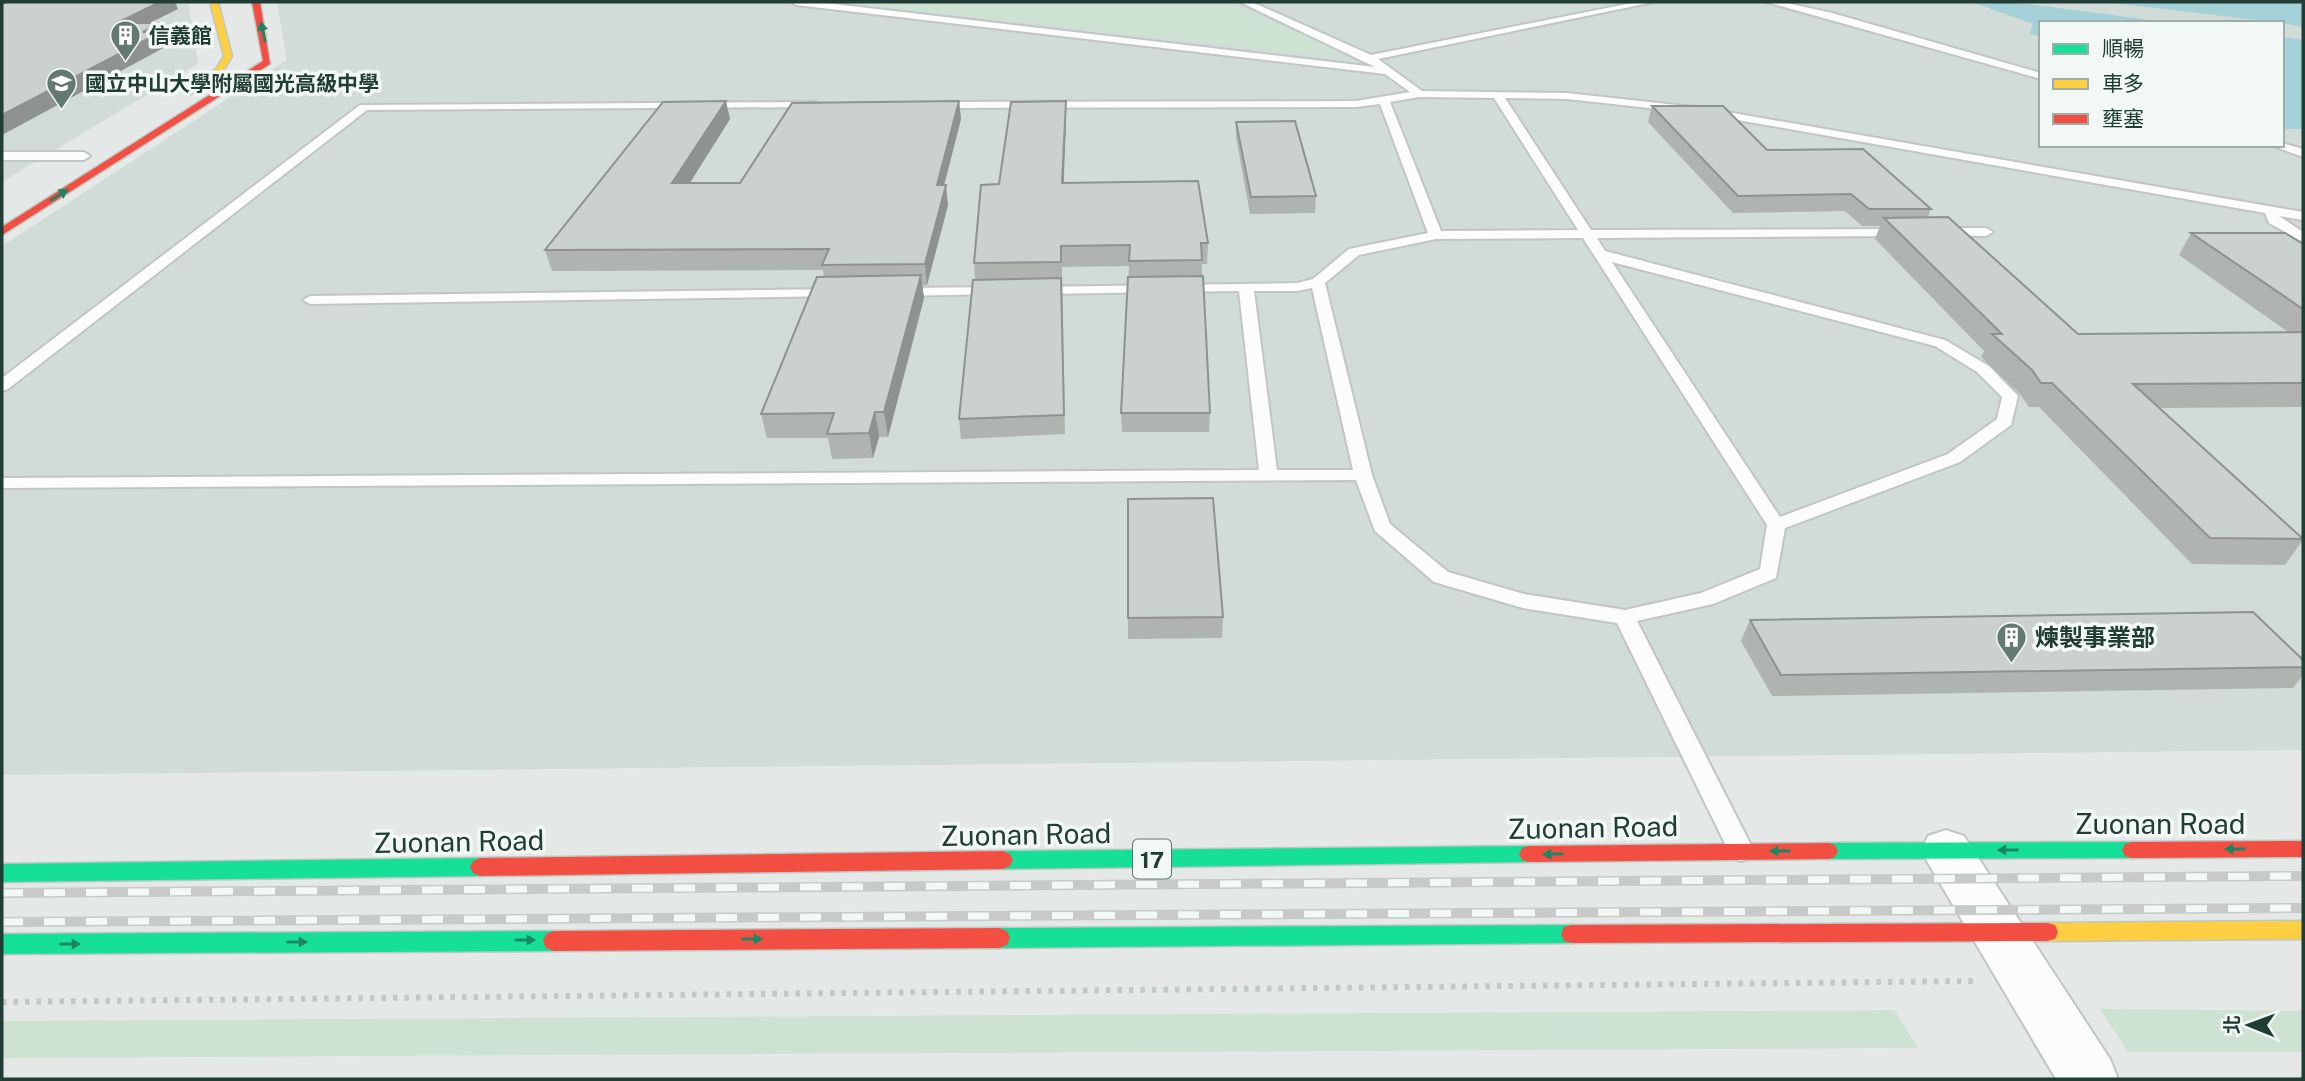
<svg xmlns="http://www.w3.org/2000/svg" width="2305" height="1081" viewBox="0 0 2305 1081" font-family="'Public Sans','Noto Sans TC',sans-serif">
	<rect width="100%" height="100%" fill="#e4e9e7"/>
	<g fill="#d1dbd7" fill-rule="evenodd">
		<polygon points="2,2 188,2 198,64 2,182"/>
		<path d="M277 2H2303V750L2 775V246L287 60ZM2041 23H2282V145H2041Z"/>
	</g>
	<g fill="#cde2d3">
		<polygon points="831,2 1229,2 1339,51 1337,57"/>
		<polygon points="2100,1009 2303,1011 2303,1052 2128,1052"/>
		<polygon points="1894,1010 1919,1048 2,1058 2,1021"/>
	</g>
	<g fill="#a4d1d8">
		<polygon points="1972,2 2014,2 2173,23 2041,23 2041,37 2030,34 2033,24"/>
		<polygon points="2104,2 2303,2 2303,27 2282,23"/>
		<polygon points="2282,37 2303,40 2303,129 2282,129"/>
	</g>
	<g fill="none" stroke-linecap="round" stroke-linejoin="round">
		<defs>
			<g id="lane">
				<path d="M792 2H817L1375 67 1240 2H1252L1371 55 1637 2H1654L1378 59 1422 91 1567 93 1704 108 2303 212V220L2279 216 2303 232V242L2269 223 2265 213 1704 114 1567 99 1505 98 1591 230 1909 229V235L1904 236 1597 238 1605 251 1945 340 1989 366 2018 396 2011 425 1960 462 1785 528 1776 578 1713 604 1637 621 1754 851 1750 858 1741 861 1732 858 1617 623 1523 608 1434 582 1375 531 1356 480 2 488V478L1259 470 1239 291 1038 294 1031 290 1033 287 1297 283 1313 279 1349 249 1428 233 1380 104 1356 107 936 108 930 105 936 102 1356 101 1410 92 1385 74 796 5ZM1419 97 1494 98 1578 230 1441 231 1390 102ZM1583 238 1767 525 1760 569 1701 593 1625 610 1524 594 1448 572 1390 524 1372 475 1325 283 1359 255 1436 239ZM1612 262 1935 346 1977 372 2002 397 1997 419 1948 454 1780 517ZM1312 288 1353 470H1277L1254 291H1297Z"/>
				<polygon points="1766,2 1782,2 1832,13 2041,73 2041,79"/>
				<polygon points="815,102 819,103 819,107 367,110 8,389 2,391 2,378 360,105"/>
				<polygon points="2282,143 2303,149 2303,157 2271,145"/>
				<polygon points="2,152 84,152 90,156 84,160 2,160"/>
				<polygon points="1938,228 1986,228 1993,232 1986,236 1933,235 1933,229"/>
				<polygon points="997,287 1004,291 1002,294 898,296 891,292 898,288"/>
				<polygon points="836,289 843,293 841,296 310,304 303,300 310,296"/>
			</g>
			<polygon id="street" points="1946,830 1964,836 2110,1059 2118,1079 2056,1079 1921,851 1928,836"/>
			<g id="fast">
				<polygon points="2132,842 2139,844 2142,850 2139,856 2132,858 1828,859 1821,857 1818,851 1821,845 1828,843"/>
				<polygon points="1529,846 1536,848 1539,854 1536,860 1529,862 1003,869 996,866 993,860 996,854 1003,851"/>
				<polygon points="480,858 487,861 490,867 487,873 480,876 2,882 2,864"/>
				<polygon points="1572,925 1580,927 1583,934 1580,941 1572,943 999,948 991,945 988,938 991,931 999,928"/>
				<polygon points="554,931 562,934 565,941 562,948 554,951 2,954 2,934"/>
			</g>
			<g id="slow">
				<polygon points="210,2 218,2 232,56 222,73 189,95 185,92 186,90 216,69 224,56"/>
				<polygon points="2303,921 2303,939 2047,941 2039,939 2036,932 2039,925 2047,923"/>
			</g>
			<g id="jam">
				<polygon points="252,2 260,2 270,64 2,235 2,227 263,61"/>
				<polygon points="2303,841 2303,857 2132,858 2125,856 2122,850 2125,844 2132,842"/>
				<polygon points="1828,843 1835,845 1838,851 1835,857 1828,859 1529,862 1522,860 1519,854 1522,848 1529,846"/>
				<polygon points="1003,851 1010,854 1013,860 1010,866 1003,869 480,876 473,873 470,867 473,861 480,858"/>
				<polygon points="2047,923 2055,925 2058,932 2055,939 2047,941 1572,943 1564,941 1561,934 1564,927 1572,925"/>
				<polygon points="999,928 1007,931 1010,938 1007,945 999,948 554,951 546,948 543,941 546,934 554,931"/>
			</g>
		</defs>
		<use href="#lane" stroke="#c1c6c4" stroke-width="4"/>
		<use href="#street" stroke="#c1c6c4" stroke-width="4"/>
		<use href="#fast" stroke="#bfc7c4" stroke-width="3"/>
		<use href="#slow" stroke="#bfc7c4" stroke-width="3"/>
		<use href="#jam" stroke="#bfc7c4" stroke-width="3"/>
		<polyline stroke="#c1c9c5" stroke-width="6" stroke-dasharray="4.5 7" stroke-linecap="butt" points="2,1002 1978,981"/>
		<use href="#lane" fill="#fbfcfb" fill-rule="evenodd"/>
		<use href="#street" fill="#fbfcfb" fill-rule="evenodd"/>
		<use href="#fast" fill="#16e098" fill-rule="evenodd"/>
		<use href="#slow" fill="#ffcf43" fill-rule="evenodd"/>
		<use href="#jam" fill="#f24e42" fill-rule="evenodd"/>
		<defs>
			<g id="rail">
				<polyline points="2,893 2303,876"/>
				<polyline points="2,922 2303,908"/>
			</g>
		</defs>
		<use href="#rail" stroke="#c7cac9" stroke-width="10"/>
		<use href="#rail" stroke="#f2f8f5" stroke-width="7" stroke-dasharray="21" stroke-linecap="butt"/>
	</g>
	<g fill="#afb4b1">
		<polygon points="959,101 961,119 944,185 948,205 927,285 922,285 924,298 888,437 879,437 873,458 832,459 828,438 767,438 761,414 824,277 823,270 552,271 545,250 730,119 690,183 740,183"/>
		<polygon points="1066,101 1066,119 1063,183 1208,243 1207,264 1202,264 1202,276 1210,413 1209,432 1122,432 1121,413 1129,266 1062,267 1065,434 961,439 959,419 975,279 974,263 999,184"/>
		<polygon points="1652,106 1767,150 1931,209 1928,217 2078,334 2288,332 2179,255 2191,233 2303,244 2303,407 2160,408 2303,538 2303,540 2285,565 2192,564 2039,407 2029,407 2020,394 1981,357 1984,351 1875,239 1880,226 1862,226 1845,211 1733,213 1648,122"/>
		<polygon points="1236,122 1316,196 1315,213 1250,214 1236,137"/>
		<polygon points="1223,617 1222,638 1128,639 1128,618"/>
		<polygon points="1750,620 2303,660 2303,675 2293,688 1772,696 1741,641"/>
	</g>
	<g fill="#8e9290">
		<polygon points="160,2 175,2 178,9 124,36 117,23"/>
		<polygon points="161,23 168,36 164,38 167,46 2,135 2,115"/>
		<polygon points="726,101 730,119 677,203 672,183"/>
		<polygon points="959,101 961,119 939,205 937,185"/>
		<polygon points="1066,101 1066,119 1063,203 1062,183"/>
		<polygon points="946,185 948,205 927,285 925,264"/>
		<polygon points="921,275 924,298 888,437 884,412"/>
		<polygon points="875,412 879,437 873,458 869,433"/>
	</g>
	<g fill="#cbd1ce" stroke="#8e9290" stroke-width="2">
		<polygon points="6,2 160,2 117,23 161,23 143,32 161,32 2,115 2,4"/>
		<polygon points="726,101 672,183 740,183 792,103 959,101 937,185 946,185 925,264 822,265 829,249 545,250 663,102"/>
		<polygon points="1066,101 1062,183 1198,181 1208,243 1201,243 1202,260 1129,261 1130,245 1061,246 1061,262 974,263 981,185 999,184 1011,102"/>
		<polygon points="1652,106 1723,106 1767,150 1863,149 1931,209 1869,209 1851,194 1738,196"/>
		<polygon points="1295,121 1316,196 1251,197 1236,122"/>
		<polygon points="1948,217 2078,334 2303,332 2303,383 2133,384 2303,539 2210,538 2052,383 2041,383 2032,370 1992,334 2002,334 1884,218"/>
		<polygon points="2191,233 2285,233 2303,244 2303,309"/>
		<polygon points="921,275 884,412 875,412 869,433 827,434 834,413 761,414 817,277"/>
		<polygon points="1203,276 1210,413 1121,413 1128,277"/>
		<polygon points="1061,278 1064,415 959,419 973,280"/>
		<polygon points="1213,498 1223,617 1128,618 1128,499"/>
		<polygon points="2253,612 2303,660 2303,667 1781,675 1750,620"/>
	</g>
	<defs><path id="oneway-solid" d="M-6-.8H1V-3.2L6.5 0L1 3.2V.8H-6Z" transform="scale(1.75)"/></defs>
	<g fill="#1c8662">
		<use href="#oneway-solid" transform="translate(263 32) rotate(-103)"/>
		<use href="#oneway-solid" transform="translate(59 195) rotate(-32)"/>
		<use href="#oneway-solid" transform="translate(2235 849) rotate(180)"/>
		<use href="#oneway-solid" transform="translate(2008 850) rotate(180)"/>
		<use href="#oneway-solid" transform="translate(1780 851) rotate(180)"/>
		<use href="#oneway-solid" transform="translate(1553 854) rotate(179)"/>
		<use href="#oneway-solid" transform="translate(752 939)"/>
		<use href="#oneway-solid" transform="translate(525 940)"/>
		<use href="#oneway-solid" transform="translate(297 942)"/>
		<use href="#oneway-solid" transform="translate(70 944)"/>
	</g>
	<defs>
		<symbol id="building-pin" viewBox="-11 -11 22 30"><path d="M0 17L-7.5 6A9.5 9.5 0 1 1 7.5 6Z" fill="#657973" stroke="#f2f8f5"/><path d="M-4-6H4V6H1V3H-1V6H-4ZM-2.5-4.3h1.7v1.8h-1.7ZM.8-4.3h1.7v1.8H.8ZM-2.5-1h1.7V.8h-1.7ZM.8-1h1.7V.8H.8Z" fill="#fff"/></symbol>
		<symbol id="school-pin" viewBox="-11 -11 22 30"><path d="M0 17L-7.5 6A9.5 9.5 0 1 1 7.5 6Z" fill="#657973" stroke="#f2f8f5"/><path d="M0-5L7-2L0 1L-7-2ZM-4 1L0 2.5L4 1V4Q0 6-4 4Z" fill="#fff"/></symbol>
	</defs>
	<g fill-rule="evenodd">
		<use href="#building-pin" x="108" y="18" width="35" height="47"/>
		<use href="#school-pin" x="44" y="66" width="35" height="47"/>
		<use href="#building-pin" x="1994" y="620" width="35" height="47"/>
	</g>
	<g text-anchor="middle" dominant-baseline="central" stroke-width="7" stroke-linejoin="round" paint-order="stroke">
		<g font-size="21" font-weight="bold" fill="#213d35" stroke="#f2f8f5" text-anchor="start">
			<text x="149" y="35">信義館</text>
			<text x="85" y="83">國立中山大學附屬國光高級中學</text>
		</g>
		<rect fill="#f2f8f5" stroke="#60756f" stroke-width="2" x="1133" y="839.5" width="38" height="39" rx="5"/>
		<g font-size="23" font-weight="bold" fill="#213d35">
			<text x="1152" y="859">17</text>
		</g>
		<g font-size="24" font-weight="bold" fill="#213d35" stroke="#f2f8f5" text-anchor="start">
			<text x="2035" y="637">煉製事業部</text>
		</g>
		<g font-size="28" fill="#213d35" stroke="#f2f8f5">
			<text x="2160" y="823">Zuonan Road</text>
			<text transform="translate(1593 827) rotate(-1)">Zuonan Road</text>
			<text transform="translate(1026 834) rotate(-1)">Zuonan Road</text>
			<text transform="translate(459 841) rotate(-1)">Zuonan Road</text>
		</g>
	</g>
	<rect width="2305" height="1081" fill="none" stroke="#213d35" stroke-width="7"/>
	<rect x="2039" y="21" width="245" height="126" fill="#f2f8f5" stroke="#9eada8" stroke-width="2"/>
	<rect x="2053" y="44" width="35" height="10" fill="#16e098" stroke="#9eada8" stroke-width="2"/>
	<text x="2102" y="56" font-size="21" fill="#213d35">順暢</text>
	<rect x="2053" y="79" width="35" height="10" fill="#ffcf43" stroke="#9eada8" stroke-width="2"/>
	<text x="2102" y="91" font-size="21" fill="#213d35">車多</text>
	<rect x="2053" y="114" width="35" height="10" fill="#f24e42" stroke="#9eada8" stroke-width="2"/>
	<text x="2102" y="126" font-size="21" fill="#213d35">壅塞</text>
	<g transform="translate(2249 1025) rotate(271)" stroke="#f2f8f5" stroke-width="5" paint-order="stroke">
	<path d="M0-5L12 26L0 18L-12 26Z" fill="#213d35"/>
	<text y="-10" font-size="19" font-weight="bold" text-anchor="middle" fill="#213d35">北</text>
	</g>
</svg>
